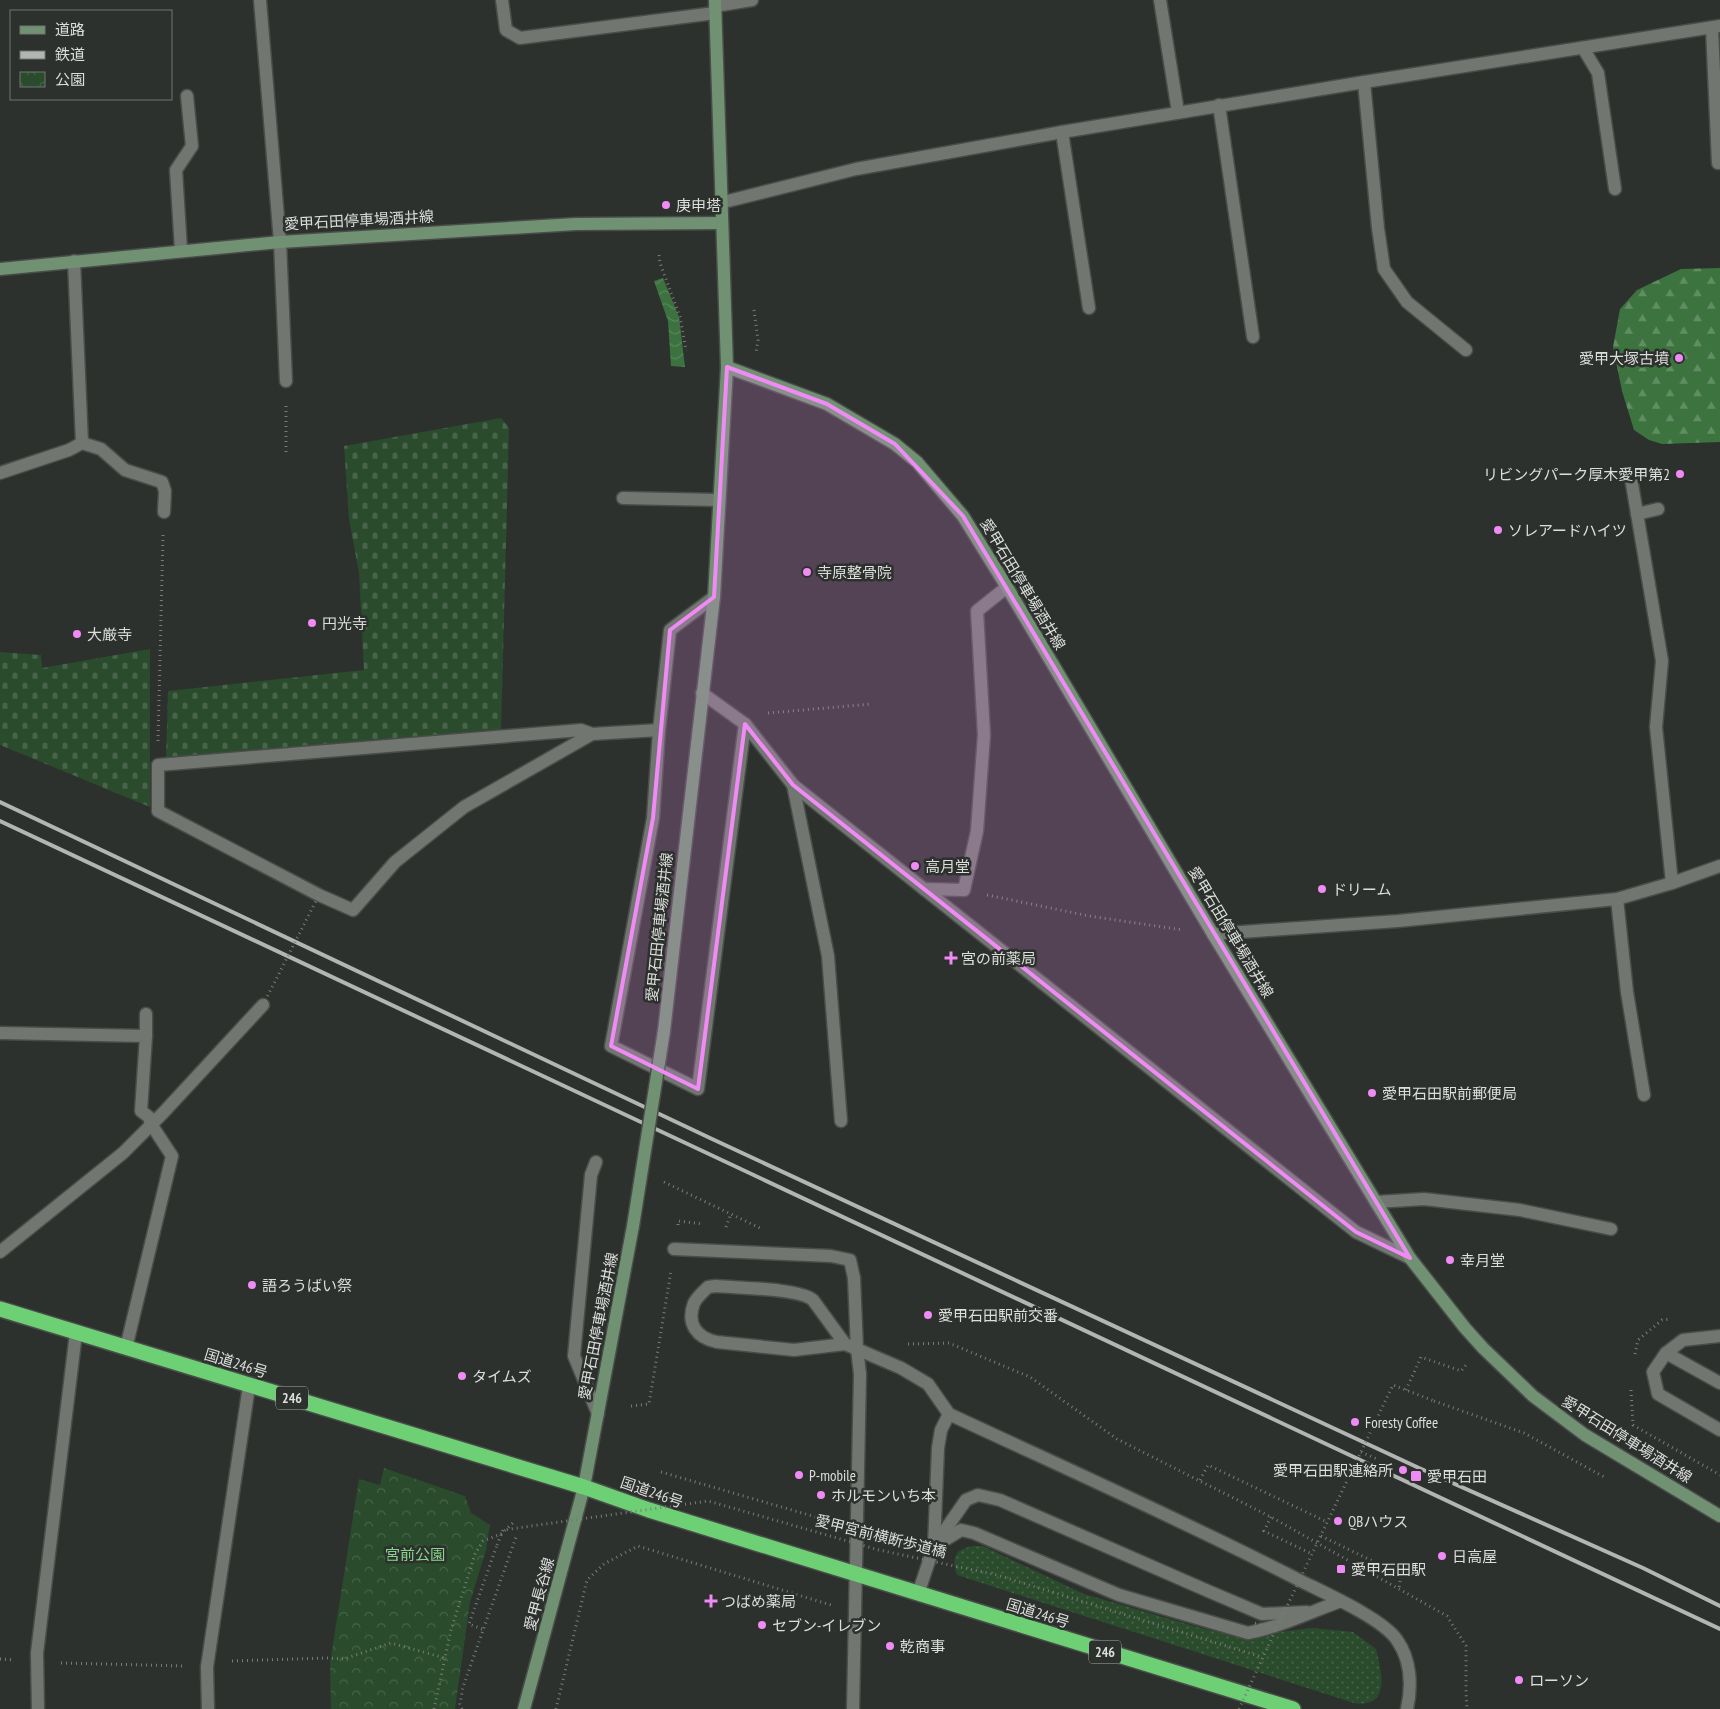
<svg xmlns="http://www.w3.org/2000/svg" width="1720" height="1709" viewBox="0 0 1720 1709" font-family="'PT Sans Narrow','Noto Sans JP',sans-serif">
	<defs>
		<pattern id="grass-dots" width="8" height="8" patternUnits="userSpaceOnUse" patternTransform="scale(1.25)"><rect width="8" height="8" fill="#2a4b2c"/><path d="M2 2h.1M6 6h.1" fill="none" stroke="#48644a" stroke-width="1.8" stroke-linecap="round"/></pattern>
		<pattern id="forest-firs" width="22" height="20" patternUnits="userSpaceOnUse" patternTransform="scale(1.25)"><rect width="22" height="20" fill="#3c733f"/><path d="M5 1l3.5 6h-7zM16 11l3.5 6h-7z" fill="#618d63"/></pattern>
		<pattern id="cemetery-stones" width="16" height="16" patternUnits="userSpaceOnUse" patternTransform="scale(1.25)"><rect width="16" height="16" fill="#2a4b2c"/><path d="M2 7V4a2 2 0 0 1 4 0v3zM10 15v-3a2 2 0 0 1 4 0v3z" fill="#48644a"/></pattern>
		<pattern id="park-crowns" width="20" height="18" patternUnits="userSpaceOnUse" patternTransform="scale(1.25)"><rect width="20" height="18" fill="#2a4b2c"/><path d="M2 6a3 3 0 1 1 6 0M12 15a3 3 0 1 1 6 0" fill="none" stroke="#48644a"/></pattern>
		<pattern id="water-waves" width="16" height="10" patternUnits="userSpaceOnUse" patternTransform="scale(1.25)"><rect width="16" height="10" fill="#3b723f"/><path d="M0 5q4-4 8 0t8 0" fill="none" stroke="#57865a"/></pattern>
	</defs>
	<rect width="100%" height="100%" fill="#2d312d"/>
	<path fill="url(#grass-dots)" d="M973 1546H983L1084 1594 1201 1628 1241 1637 1312 1628 1353 1632 1376 1649C1381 1670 1392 1709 1354 1703L957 1575C951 1558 955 1549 973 1546Z"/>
	<polygon fill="url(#forest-firs)" points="1720,268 1720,442 1662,444 1649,440 1634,430 1622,391 1613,347 1620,309 1637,290 1681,269"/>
	<g fill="url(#cemetery-stones)">
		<polygon points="501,418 509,428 501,731 166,760 168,691 364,670 359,573 349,519 344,446"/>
		<polygon points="150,649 150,807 0,745 0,652 41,655 42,668"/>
	</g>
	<polygon fill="url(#park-crowns)" points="384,1468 465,1496 471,1513 490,1525 486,1550 470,1602 455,1709 331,1709 330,1663 359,1479 380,1485"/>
	<polygon fill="url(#water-waves)" points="663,278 679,317 685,367 671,366 668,321 654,281"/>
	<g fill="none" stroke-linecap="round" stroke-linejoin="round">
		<defs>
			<g id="lane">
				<polyline points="502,0 506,30 520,38 715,13"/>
				<polyline points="1712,28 1718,163"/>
				<polyline points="1583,48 1598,73 1615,189"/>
				<polyline points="1364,82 1378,228 1384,269 1407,302 1466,350"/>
				<polyline points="1219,105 1253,337"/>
				<polyline points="1062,132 1089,308"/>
				<polyline points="181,250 176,170 192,146 187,96"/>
				<polyline points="74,261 82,443 101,449 125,470 162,482 165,491 164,512"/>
				<polyline points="623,498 718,500"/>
				<polyline points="592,734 581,730 158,765 158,811 319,895 353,910 395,862 464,807 592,734 659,730"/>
				<polyline points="793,785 828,956 841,1121"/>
				<polyline points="924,889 964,890 977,831 984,735 977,611 1007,587"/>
				<polyline points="1617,899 1627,992 1644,1095"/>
				<polyline points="0,1033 146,1036 141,1111 149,1117 151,1124 172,1156 126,1348"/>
				<polyline points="1376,1202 1424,1199 1520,1210 1611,1229"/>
				<polyline points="674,1249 831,1256 850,1260 854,1278"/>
				<polyline points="0,1252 123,1153 163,1113 263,1005"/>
				<polyline points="1720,1336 1683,1340 1666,1353 1653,1372 1658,1394 1720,1430"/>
				<path d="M845 1344 813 1300C799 1288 737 1288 716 1286L708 1287C703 1292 697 1297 694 1303 686 1324 697 1338 717 1342L794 1350 845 1344 901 1368 928 1384 949 1414C1067 1469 1186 1522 1301 1581 1325 1593 1383 1619 1397 1640 1411 1660 1412 1686 1407 1709"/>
				<polyline points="1666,1353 1720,1383"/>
				<path d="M938 1544 961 1530 974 1533 1119 1595 1248 1633C1280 1627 1310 1612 1341 1601"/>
				<polyline points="934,1546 938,1448 941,1430 949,1414"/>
				<polyline points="918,1594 934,1546 966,1500 978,1495 1000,1500 1208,1591 1262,1614 1307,1612"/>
				<polyline points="38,1709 37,1653 76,1333"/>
				<polyline points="208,1709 207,1667 249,1386"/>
			</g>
			<g id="street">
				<polyline points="260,0 280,242 286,381"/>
				<polyline points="1160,0 1178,112"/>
				<polyline points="715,6 752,0"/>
				<polyline points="720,203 856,169 1062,132 1364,82 1720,26"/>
				<polyline points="0,473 69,450 82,443"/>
				<polyline points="1631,478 1662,661 1656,727 1672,883"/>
				<polyline points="1637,514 1658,509"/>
				<polyline points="714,597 670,630 659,730 653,818 611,1046 698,1089 745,724"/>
				<polyline points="702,693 745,724 793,785 1356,1232 1410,1258"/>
				<polyline points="1213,934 1398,921 1617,899 1672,883 1720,866"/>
				<polyline points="146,1036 146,1014"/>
				<polyline points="596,1162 591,1175 574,1356 598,1414"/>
				<polyline points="853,1709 860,1374 857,1349 854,1278"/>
			</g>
			<g id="secondary">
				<polyline points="0,269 280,242 576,224 721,223"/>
				<polyline points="727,367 827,404 895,444 917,462 963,516 1007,587 1213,934 1410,1258 1465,1328 1483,1348 1533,1396 1585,1435 1720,1516"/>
				<polyline points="664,1031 714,597 727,367 715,0"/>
				<polyline points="524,1709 584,1487 633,1226"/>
			</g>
			<polyline id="highway" points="0,1309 584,1487 649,1510 1293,1709"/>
		</defs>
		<use href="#lane" stroke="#494c49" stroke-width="15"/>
		<use href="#street" stroke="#494c49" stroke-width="15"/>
		<use href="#secondary" stroke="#494c49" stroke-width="15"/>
		<use href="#highway" stroke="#494c49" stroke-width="18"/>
		<g stroke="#797c79" stroke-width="3" stroke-dasharray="1 4" stroke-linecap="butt">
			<polyline points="659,255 660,263 680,317 686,350 687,350"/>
			<polyline points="754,310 758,340 756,353"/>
			<polyline points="286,452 286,404"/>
			<polyline points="768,713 872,704"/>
			<polyline points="158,741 163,535"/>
			<polyline points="987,895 1089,916 1183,930"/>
			<polyline points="664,1182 760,1228"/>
			<polyline points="678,1225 678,1221 703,1224"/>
			<polyline points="726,1227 731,1214"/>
			<polyline points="908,1344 949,1343 1030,1377 1117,1439 1271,1517 1447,1616 1466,1646 1466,1692 1467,1709"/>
			<polyline points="1635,1354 1638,1340 1662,1320 1670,1319"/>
			<polyline points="1406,1390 1421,1357 1461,1371 1466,1365"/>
			<polyline points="1631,1390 1633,1425 1720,1475"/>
			<polyline points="1434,1401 1524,1433 1606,1478"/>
			<polyline points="631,1406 649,1404 671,1271"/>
			<polyline points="1361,1452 1379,1460"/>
			<polyline points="661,1472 833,1522"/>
			<polyline points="1200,1480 1208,1465 1327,1522"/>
			<polyline points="1271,1517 1264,1531 1312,1554"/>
			<polyline points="879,1536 884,1535 882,1527"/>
			<polyline points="1321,1536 1401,1575 1399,1588"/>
			<polyline points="482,1629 469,1624 497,1545"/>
			<polyline points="0,1659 14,1660"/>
			<polyline points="232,1661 326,1658 344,1659 391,1643 445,1658"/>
			<polyline points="61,1663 184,1666"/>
			<polyline points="434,1709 451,1630 475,1554 483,1541 501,1534 514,1522"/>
			<polyline points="462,1709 460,1704 463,1687 516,1537"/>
			<polyline points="556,1709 587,1580 604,1564 638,1546 831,1605"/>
		</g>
		<use href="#lane" stroke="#727671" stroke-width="12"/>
		<use href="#street" stroke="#727671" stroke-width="12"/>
		<use href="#secondary" stroke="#709172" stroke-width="12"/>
		<use href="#highway" stroke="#6dd074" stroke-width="15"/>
		<g stroke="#b2b5b2" stroke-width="4">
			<polyline points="0,802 710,1138 1419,1468 1643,1568 1720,1606"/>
			<polyline points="0,821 1720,1629"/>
		</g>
		<defs>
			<polyline id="secondary-bridge" points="633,1226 664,1031"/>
		</defs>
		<use href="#secondary-bridge" stroke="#494c49" stroke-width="15" stroke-linecap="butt"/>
		<g stroke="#797c79" stroke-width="3" stroke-dasharray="1 4" stroke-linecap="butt">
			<polyline points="263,1005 319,895"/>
			<polyline points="497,1545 503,1530 708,1501 879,1550 997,1575 1262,1657"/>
			<polyline points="1255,1623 1276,1629"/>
			<polyline points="1239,1709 1276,1629 1393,1385 1434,1401"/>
		</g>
		<use href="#secondary-bridge" stroke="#709172" stroke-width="12"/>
	</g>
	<path fill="#f08bf5" fill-opacity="0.2" stroke="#f08bf5" stroke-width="4" stroke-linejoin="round" d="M727 367 827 404 895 444 963 516 1410 1258 1356 1232 793 785 745 724 698 1089 611 1046 653 818 670 630 714 597Z"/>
	<g fill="#f08bf5" stroke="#2d312d" stroke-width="2">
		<circle cx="666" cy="205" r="5"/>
		<circle cx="1679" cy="358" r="5"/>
		<circle cx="1680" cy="474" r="5"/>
		<circle cx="1498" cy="530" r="5"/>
		<circle cx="807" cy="572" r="5"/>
		<circle cx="312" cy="623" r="5"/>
		<circle cx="77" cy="634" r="5"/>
		<circle cx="915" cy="866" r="5"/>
		<circle cx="1322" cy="889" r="5"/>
		<path d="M948.5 950.5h5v5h5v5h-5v5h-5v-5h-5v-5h5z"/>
		<circle cx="1372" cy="1093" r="5"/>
		<circle cx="1450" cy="1260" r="5"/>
		<circle cx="252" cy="1285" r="5"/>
		<circle cx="928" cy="1315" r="5"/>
		<circle cx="462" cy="1376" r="5"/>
		<circle cx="1355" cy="1422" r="5"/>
		<circle cx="1403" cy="1470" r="5"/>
		<circle cx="799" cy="1475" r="5"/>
		<rect x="1410" y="1470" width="12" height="12" rx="2.5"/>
		<circle cx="821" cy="1495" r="5"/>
		<circle cx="1338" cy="1521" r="5"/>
		<circle cx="1442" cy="1556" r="5"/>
		<rect x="1336" y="1564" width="10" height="10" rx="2.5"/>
		<path d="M708.5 1593.5h5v5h5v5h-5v5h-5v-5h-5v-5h5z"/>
		<circle cx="762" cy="1625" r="5"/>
		<circle cx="890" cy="1646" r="5"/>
		<circle cx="1519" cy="1680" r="5"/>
	</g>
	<g text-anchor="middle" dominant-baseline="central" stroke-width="5" stroke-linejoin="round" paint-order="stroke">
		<g fill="#2d312d" stroke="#a8aaa8" stroke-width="1">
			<rect x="276" y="1386.5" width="32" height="23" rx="4"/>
			<rect x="1089" y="1640.5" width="32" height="23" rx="4"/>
		</g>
		<g font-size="14" font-weight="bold" fill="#dcdedc">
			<text x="292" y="1398">246</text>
			<text x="1105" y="1652">246</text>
		</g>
		<g font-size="15" fill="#dcdedc" stroke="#2d312d" text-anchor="start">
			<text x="676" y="205">庚申塔</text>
			<text x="1669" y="358" text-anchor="end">愛甲大塚古墳</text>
			<text x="1670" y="474" text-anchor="end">リビングパーク厚木愛甲第2</text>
			<text x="1508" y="530">ソレアードハイツ</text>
			<text x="817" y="572">寺原整骨院</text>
			<text x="322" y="623">円光寺</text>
			<text x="87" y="634">大厳寺</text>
			<text x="925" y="866">高月堂</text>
			<text x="1332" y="889">ドリーム</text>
			<text x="961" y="958">宮の前薬局</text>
			<text x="1382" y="1093">愛甲石田駅前郵便局</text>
			<text x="1460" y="1260">幸月堂</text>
			<text x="262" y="1285">語ろうばい祭</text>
			<text x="938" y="1315">愛甲石田駅前交番</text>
			<text x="472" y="1376">タイムズ</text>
			<text x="1365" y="1422">Foresty Coffee</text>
			<text x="1393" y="1470" text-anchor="end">愛甲石田駅連絡所</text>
			<text x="809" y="1475">P-mobile</text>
			<text x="1427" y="1476">愛甲石田</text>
			<text x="831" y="1495">ホルモンいち本</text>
			<text x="1348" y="1521">QBハウス</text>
			<text x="1452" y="1556">日高屋</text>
			<text x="1351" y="1569">愛甲石田駅</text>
			<text x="721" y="1601">つばめ薬局</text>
			<text x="772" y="1625">セブン-イレブン</text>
			<text x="900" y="1646">乾商事</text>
			<text x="1529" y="1680">ローソン</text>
		</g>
		<g font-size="15" fill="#dcdedc" stroke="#2d312d">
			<text transform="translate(359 220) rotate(-3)">愛甲石田停車場酒井線</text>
			<text transform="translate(1023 584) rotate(59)">愛甲石田停車場酒井線</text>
			<text transform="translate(659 927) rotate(-84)">愛甲石田停車場酒井線</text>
			<text transform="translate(1231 932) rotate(59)">愛甲石田停車場酒井線</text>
			<text transform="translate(598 1326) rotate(-79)">愛甲石田停車場酒井線</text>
			<text transform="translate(236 1363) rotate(17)">国道246号</text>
			<text transform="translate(1627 1439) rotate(32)">愛甲石田停車場酒井線</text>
			<text transform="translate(652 1492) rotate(19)">国道246号</text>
			<text transform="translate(881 1536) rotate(14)">愛甲宮前横断歩道橋</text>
			<text transform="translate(539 1594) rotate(-75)">愛甲長谷線</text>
			<text transform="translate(1038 1613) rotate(17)">国道246号</text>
		</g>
		<g font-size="15" fill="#88d68c" stroke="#2d312d">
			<text x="415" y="1554">宮前公園</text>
		</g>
	</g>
	<rect x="10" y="10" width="162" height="90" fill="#2d312d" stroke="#737673"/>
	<rect x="20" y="26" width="25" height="8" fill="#709172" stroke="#737673"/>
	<text x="55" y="35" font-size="15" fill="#dcdedc">道路</text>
	<rect x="20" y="51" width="25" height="8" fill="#b2b5b2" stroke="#737673"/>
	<text x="55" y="60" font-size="15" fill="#dcdedc">鉄道</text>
	<rect x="20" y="72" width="25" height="15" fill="url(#park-crowns)" stroke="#737673"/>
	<text x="55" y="85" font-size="15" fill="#dcdedc">公園</text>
</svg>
